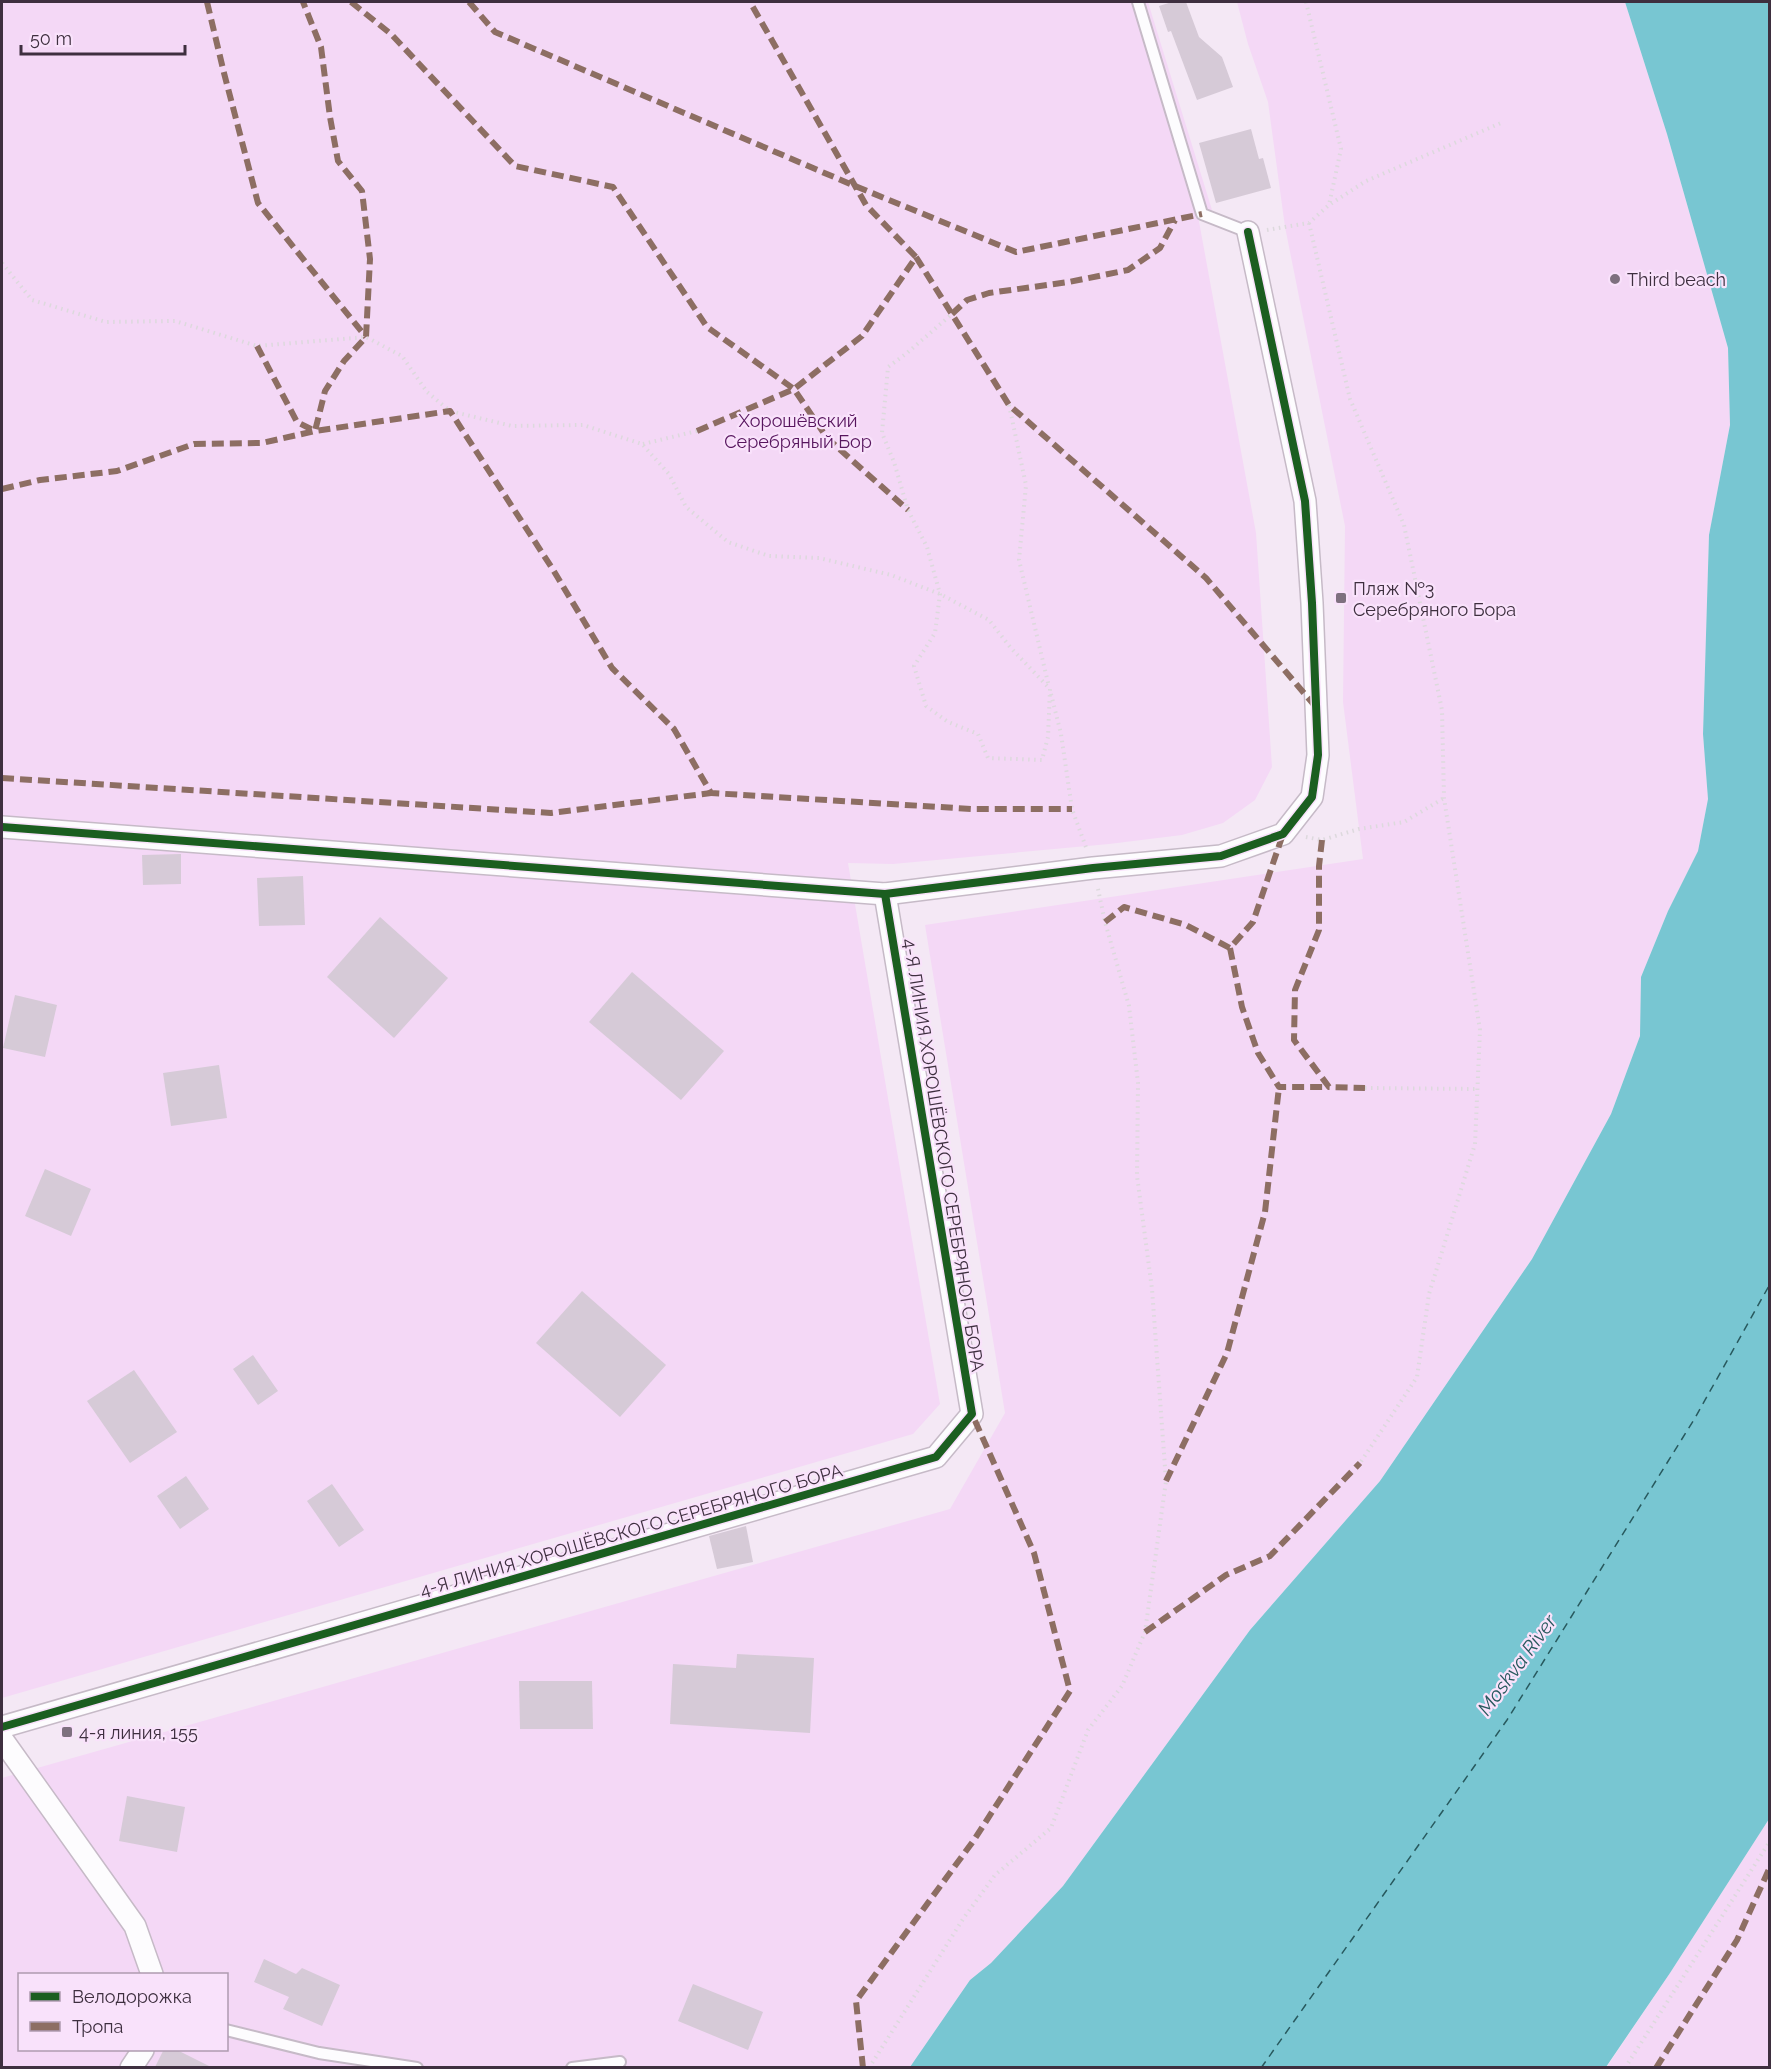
<svg xmlns="http://www.w3.org/2000/svg" width="1771" height="2069" viewBox="0 0 1771 2069" font-family="Raleway,sans-serif">
	<rect width="100%" height="100%" fill="#f4e8f5"/>
	<g fill="#f4d8f6" fill-rule="evenodd">
		<polygon points="2,2 1148,2 1212,210 1198,216 1256,533 1272,767 1255,800 1223,823 1182,835 1109,844 893,864 848,863 940,1404 913,1434 2,1698"/>
		<path d="M1237 2H1625L1667 134 1728 348 1730 425 1709 535 1703 734 1708 799 1698 851 1668 911 1641 977 1640 1036 1611 1114 1532 1259 1380 1481 1250 1630 1063 1886 991 1963 970 1980 910 2067 2 2068V1778L950 1509 1005 1413 925 925 1363 859 1343 702 1345 526 1285 227 1268 102 1248 44ZM20 1974H226V2050H20Z"/>
		<polygon points="1769,1819 1769,2067 1606,2068 1670,1973"/>
	</g>
	<polygon fill="#78c6d2" points="1625,2 1769,2 1769,1819 1670,1973 1606,2067 910,2067 970,1980 991,1963 1063,1886 1250,1630 1380,1481 1532,1259 1611,1114 1640,1036 1641,977 1668,911 1698,851 1708,799 1703,734 1709,535 1730,425 1728,348 1667,134"/>
	<g fill="none" stroke-linecap="round" stroke-linejoin="round">
		<polyline stroke="#28595e" stroke-width="1.5" stroke-dasharray="8 6" stroke-linecap="butt" points="1261,2068 1507,1720 1695,1418 1770,1284"/>
	</g>
	<g fill="#d6cad7">
		<polygon points="1172,2 1186,2 1199,37 1222,57 1233,87 1197,100 1171,31 1168,32 1159,6"/>
		<polygon points="1251,129 1259,159 1263,158 1271,188 1216,203 1199,143"/>
		<polygon points="181,854 181,884 143,885 142,855"/>
		<polygon points="303,876 305,925 259,926 257,878"/>
		<polygon points="380,917 448,978 394,1038 327,977"/>
		<polygon points="632,972 724,1051 681,1100 589,1022"/>
		<polygon points="15,995 57,1005 45,1057 3,1048"/>
		<polygon points="219,1065 227,1118 171,1126 163,1073"/>
		<polygon points="45,1169 91,1189 71,1236 25,1216"/>
		<polygon points="582,1291 666,1365 620,1417 536,1343"/>
		<polygon points="253,1355 278,1391 258,1405 233,1369"/>
		<polygon points="134,1370 177,1432 130,1463 87,1401"/>
		<polygon points="186,1476 209,1509 180,1529 157,1496"/>
		<polygon points="332,1484 364,1530 339,1547 307,1501"/>
		<polygon points="746,1526 753,1562 717,1569 709,1536"/>
		<polygon points="737,1654 814,1658 810,1733 670,1724 673,1664 736,1668"/>
		<polygon points="519,1681 592,1681 593,1729 520,1729"/>
		<polygon points="127,1796 185,1807 177,1852 119,1841"/>
		<polygon points="264,1959 296,1974 302,1968 340,1985 322,2026 283,2009 289,1997 254,1982"/>
		<polygon points="693,1984 763,2012 748,2050 678,2021"/>
		<polygon points="164,2049 175,2049 211,2067 155,2067"/>
	</g>
	<g fill="none" stroke-linecap="round" stroke-linejoin="round">
		<defs>
			<g id="lane">
				<polyline points="1138,2 1202,214 1248,232"/>
				<polyline points="226,2030 319,2053 417,2068"/>
				<polyline points="572,2068 620,2062"/>
			</g>
			<g id="street">
				<polyline points="2,827 885,894"/>
				<polyline points="2,1727 936,1457 972,1414 885,894 1093,868 1221,856 1283,834 1312,797 1318,755 1312,603 1305,501 1248,232"/>
				<polyline points="2,1739 135,1926 152,1974"/>
				<polyline points="131,2068 143,2050"/>
			</g>
		</defs>
		<use href="#lane" stroke="#c6bac7" stroke-width="14"/>
		<use href="#street" stroke="#c6bac7" stroke-width="24"/>
		<g stroke="#ddd9dd" stroke-width="4" stroke-dasharray="1.5 4.5" stroke-linecap="butt">
			<polyline points="1306,2 1341,149 1329,205"/>
			<polyline points="1309,223 1350,399 1404,525 1442,710 1444,798 1480,1030 1475,1144 1429,1294 1417,1377 1360,1463"/>
			<polyline points="1267,230 1309,223 1329,205 1366,181 1501,123"/>
			<polyline points="2,263 32,300 106,322 175,321 257,346 366,337 402,356 427,392 450,411 512,426 583,425 642,444 669,474 686,507 728,542 769,556 819,558 891,575 940,594 989,620 1010,647 1050,689 1048,737 1042,760 988,758 978,734 948,722 926,706 914,666 935,633 940,594 927,547 908,510 894,462 882,433 888,367 907,353 952,314"/>
			<polyline points="1009,405 1026,485 1019,560 1049,687"/>
			<polyline points="643,444 697,431"/>
			<polyline points="1051,694 1061,734 1072,809 1087,850"/>
			<polyline points="1306,837 1322,840 1359,829 1404,822 1444,798"/>
			<polyline points="1365,1088 1478,1089"/>
			<polyline points="869,2068 963,1919 995,1875 1051,1828 1088,1730 1122,1686 1145,1632 1166,1481 1152,1289 1137,1176 1138,1083 1129,1006 1105,922 1098,889"/>
			<polyline points="1625,2068 1770,1841"/>
		</g>
		<use href="#lane" stroke="#fdfcfe" stroke-width="10"/>
		<use href="#street" stroke="#fdfcfe" stroke-width="21"/>
		<g stroke="#8d6e63" stroke-width="6" stroke-dasharray="12 6" stroke-linecap="butt">
			<polyline points="207,2 224,73 258,203 366,337"/>
			<polyline points="351,2 391,34 515,166 613,187 707,327 794,389 827,438 908,510"/>
			<polyline points="469,2 495,32 855,186 1016,252 1202,214"/>
			<polyline points="916,257 1009,405 1206,578 1315,706"/>
			<polyline points="952,314 967,300 989,293 1069,282 1128,270 1160,248 1175,220"/>
			<polyline points="257,346 297,422 315,431 325,391 344,361 366,337 370,259 362,191 338,161 330,117 321,47 303,2"/>
			<polyline points="697,431 794,389 862,336 916,257 866,205 750,2"/>
			<polyline points="2,489 40,480 117,471 194,444 262,443 315,431 450,411 552,568 612,668 674,729 711,793 972,809 1072,809"/>
			<polyline points="2,778 551,813 711,793"/>
			<polyline points="1322,840 1319,866 1319,930 1295,990 1294,1040 1329,1087 1365,1088"/>
			<polyline points="1105,922 1124,907 1186,925 1230,948 1253,922 1283,834"/>
			<polyline points="1230,948 1242,1007 1258,1053 1279,1087 1329,1087"/>
			<polyline points="1166,1481 1227,1353 1265,1212 1279,1087"/>
			<polyline points="1145,1632 1226,1575 1270,1556 1360,1463"/>
			<polyline points="863,2068 856,2001 974,1840 1070,1691 1034,1553 972,1414"/>
			<polyline points="1656,2068 1737,1940 1770,1867"/>
		</g>
		<defs>
			<g id="cycleway">
				<polyline points="2,827 885,894"/>
				<polyline points="2,1727 936,1457 972,1414 885,894 1093,868 1221,856 1283,834 1312,797 1318,755 1312,603 1305,501 1248,232"/>
			</g>
		</defs>
		<use href="#cycleway" stroke="#f9e2fb" stroke-width="11"/>
		<use href="#cycleway" stroke="#1b5e20" stroke-width="8"/>
	</g>
	<g fill="#7e707f" stroke="#f9e2fb" stroke-width="2">
		<circle cx="1615" cy="279" r="6"/>
		<rect x="1335" y="592" width="12" height="12" rx="3"/>
		<rect x="61" y="1726" width="12" height="12" rx="3"/>
	</g>
	<g text-anchor="middle" dominant-baseline="central" stroke-width="4.5" stroke-linejoin="round" paint-order="stroke">
		<g font-size="18" fill="#3e2f3f" stroke="#f9e2fb" text-anchor="start">
			<text x="1627" y="279">Third beach</text>
			<text x="1353" y="588">Пляж №3<tspan x="1353" dy="21">Cеребряного Бора</tspan></text>
			<text x="79" y="1732">4-я линия, 155</text>
		</g>
		<g font-size="18" fill="#57155e" stroke="#f9e2fb">
			<text x="798" y="420">Хорошёвский<tspan x="798" dy="21">Серебряный Бор</tspan></text>
		</g>
		<g font-size="18" fill="#3e2f3f" stroke="#f9e2fb">
			<text transform="translate(944 1155) rotate(81)">4-Я ЛИНИЯ ХОРОШЁВСКОГО СЕРЕБРЯНОГО БОРА</text>
			<text transform="translate(631 1530) rotate(-16)">4-Я ЛИНИЯ ХОРОШЁВСКОГО СЕРЕБРЯНОГО БОРА</text>
		</g>
		<g font-size="20" font-style="italic" fill="#28595e" stroke="#f9e2fb">
			<text transform="translate(1517 1665) rotate(-54)">Moskva River</text>
		</g>
	</g>
	<rect width="1771" height="2069" fill="none" stroke="#3e2f3f" stroke-width="6"/>
	<rect x="18" y="1973" width="210" height="78" fill="#f9e2fb" stroke="#ae9ab0" stroke-width="1.5"/>
	<rect x="30" y="1992" width="30" height="9" fill="#1b5e20" stroke="#ae9ab0" stroke-width="1.5"/>
	<text x="72" y="2003" font-size="18" fill="#3e2f3f">Велодорожка</text>
	<rect x="30" y="2022" width="30" height="9" fill="#8d6e63" stroke="#ae9ab0" stroke-width="1.5"/>
	<text x="72" y="2033" font-size="18" fill="#3e2f3f">Тропа</text>
	<path d="M21 45v9h164v-9" fill="none" stroke="#3e2f3f" stroke-width="3"/>
	<text x="30" y="45" font-size="18" fill="#3e2f3f" stroke="#f9e2fb" stroke-width="4.5" paint-order="stroke">50 m</text>
</svg>
